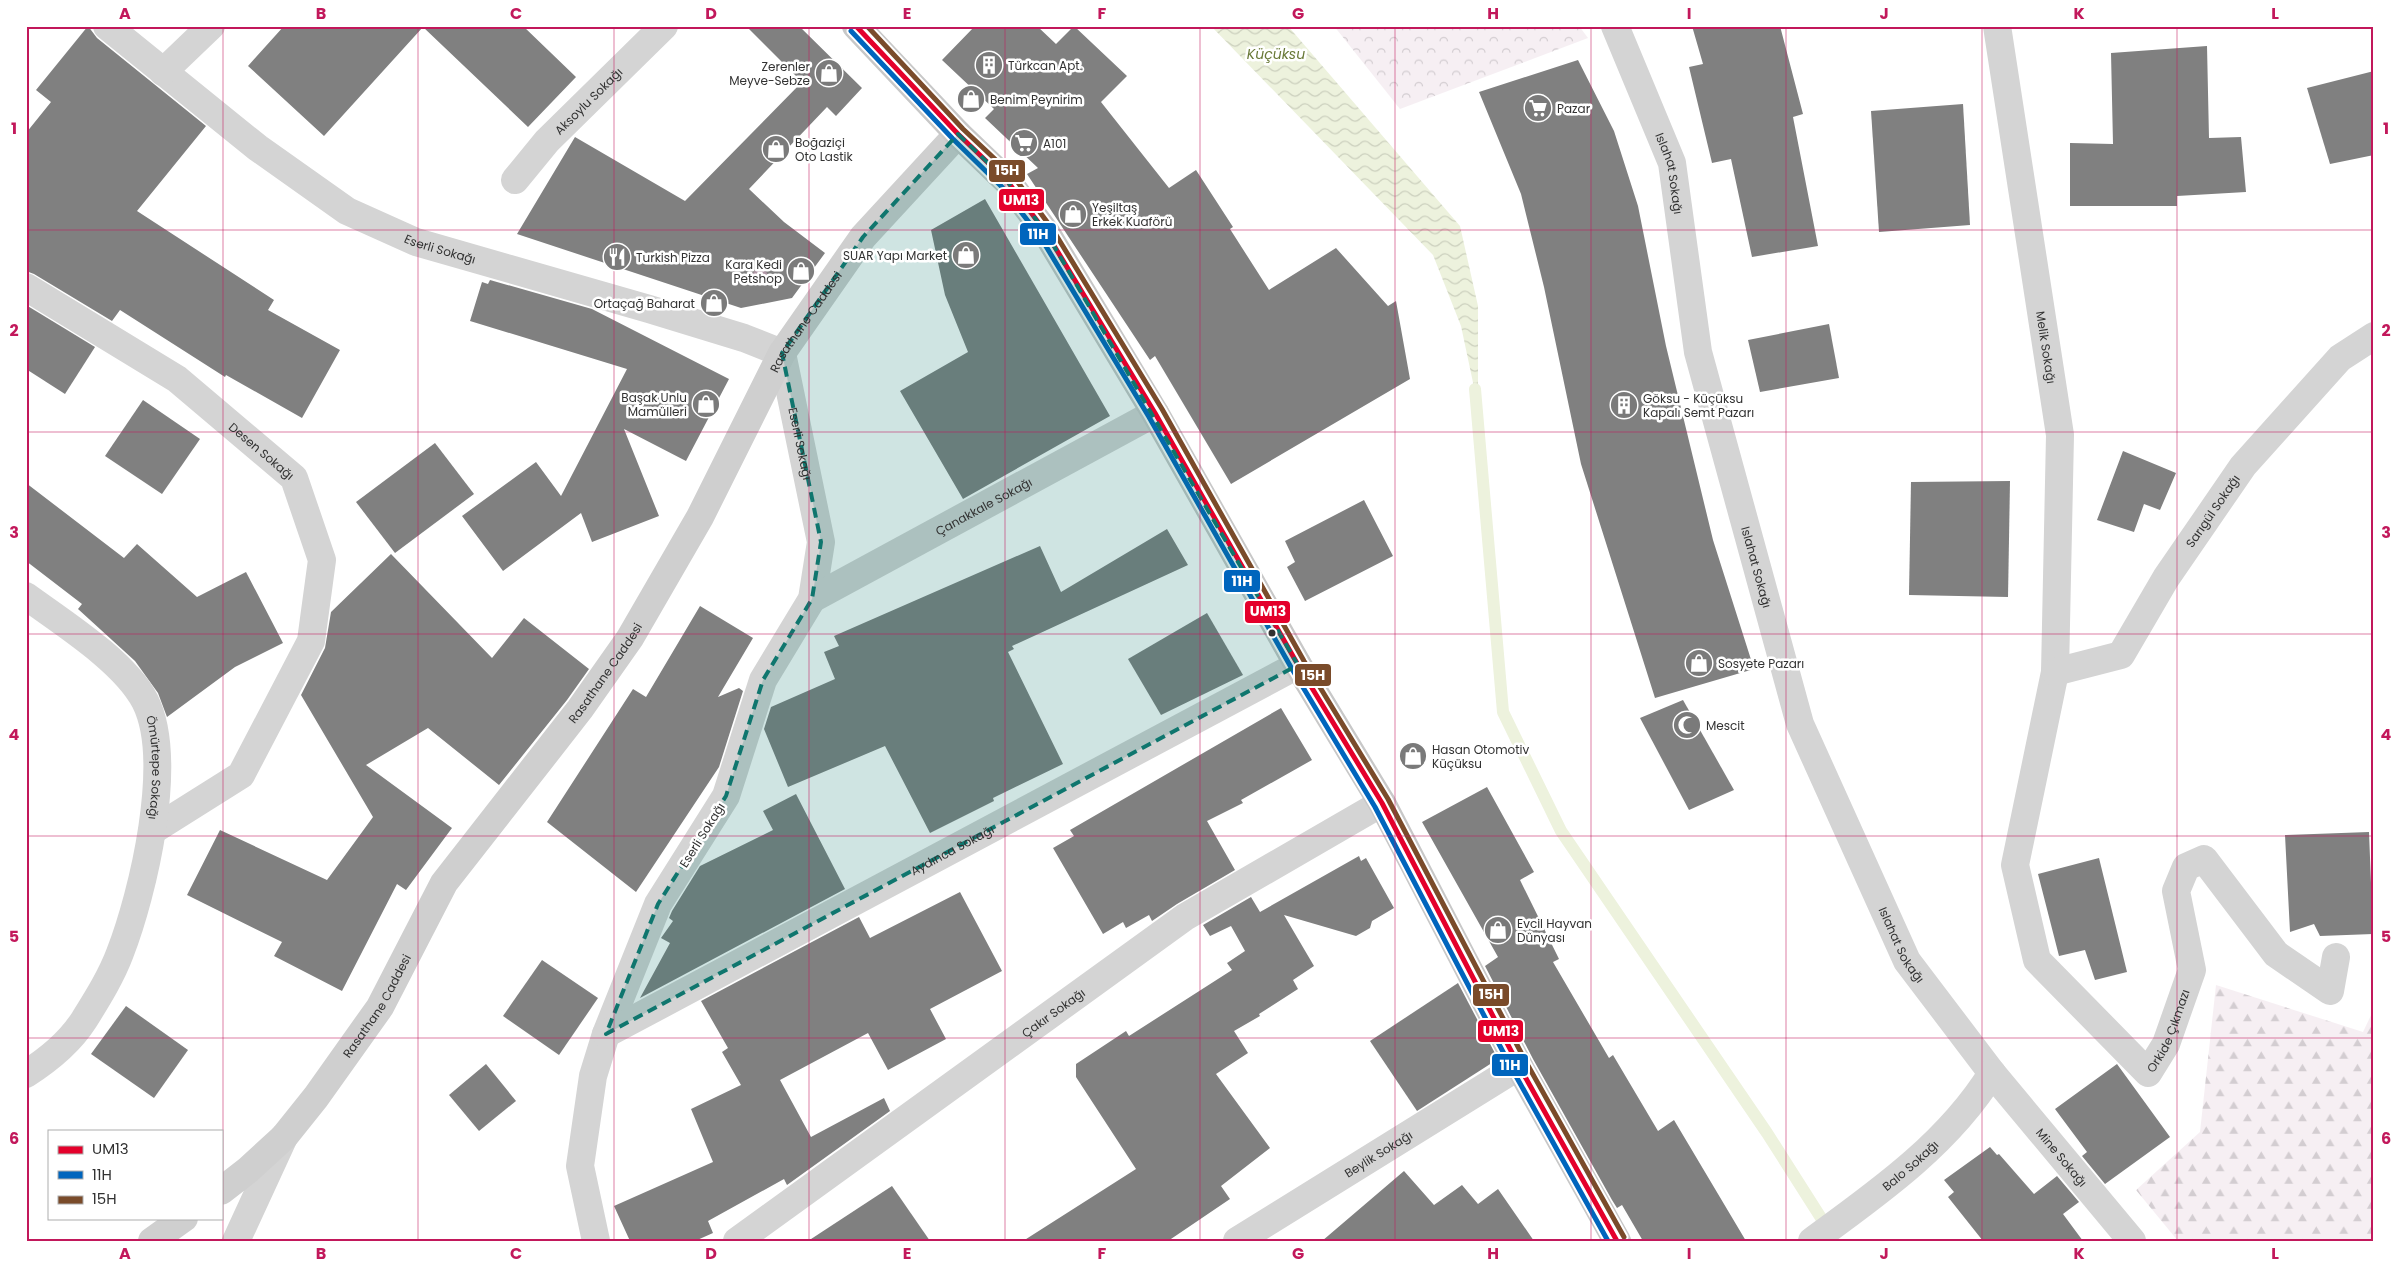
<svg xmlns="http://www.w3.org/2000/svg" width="2400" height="1267" viewBox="0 0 2400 1267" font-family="Poppins,sans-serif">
	<defs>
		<pattern id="forest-firs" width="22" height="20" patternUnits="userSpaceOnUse" patternTransform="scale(1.25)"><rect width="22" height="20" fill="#f6eff3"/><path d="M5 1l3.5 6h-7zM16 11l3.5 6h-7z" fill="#d3cdd1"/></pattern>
		<pattern id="park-crowns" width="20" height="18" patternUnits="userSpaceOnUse" patternTransform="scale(1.25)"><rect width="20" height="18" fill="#f6eff3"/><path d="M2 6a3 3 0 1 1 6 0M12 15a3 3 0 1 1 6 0" fill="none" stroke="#d3cdd1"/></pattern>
		<pattern id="water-waves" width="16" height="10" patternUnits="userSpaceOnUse" patternTransform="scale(1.25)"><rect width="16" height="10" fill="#edf2dd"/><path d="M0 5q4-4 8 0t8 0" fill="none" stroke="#ccd0be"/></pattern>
	</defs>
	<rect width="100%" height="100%" fill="#fff"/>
	<polygon fill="url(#forest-firs)" points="2216,985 2363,1032 2374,1009 2374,1241 2178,1241 2136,1190 2200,1132"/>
	<polygon fill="url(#park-crowns)" points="1334,26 1579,26 1588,38 1400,109"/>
	<polygon fill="url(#water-waves)" points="1211,26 1288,26 1460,226 1478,306 1478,406 1461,326 1433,255"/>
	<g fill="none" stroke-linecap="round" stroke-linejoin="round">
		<polyline stroke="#edf2dd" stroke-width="12" points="1475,389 1503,712 1561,831 1767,1133 1830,1232"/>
	</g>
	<g fill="#808080">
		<polygon points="88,26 97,38 206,126 137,211 274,300 268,310 340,350 302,418 226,375 225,377 120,310 112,321 34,274 26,271 26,133 51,102 36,90"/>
		<polygon points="284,26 523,26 576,77 528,127 423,27 324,136 248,66"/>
		<polygon points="746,26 799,26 862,88 836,116 827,107 749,189 784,222 825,253 792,298 741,308 517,234 575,137 685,201 802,82"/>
		<polygon points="975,26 1037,26 1056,44 1074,26 1127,76 1101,102 1169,188 1196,170 1233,227 1230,229 1269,290 1336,248 1388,306 1396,301 1410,379 1231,484 1155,356 1150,360 1027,174 1038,168 985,118 994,109 942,60"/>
		<polygon points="1692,26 1780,26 1803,114 1793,117 1818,246 1752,257 1731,159 1712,163 1689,67 1703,64"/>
		<polygon points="2207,46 2209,138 2241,137 2246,192 2177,196 2177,206 2070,206 2070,143 2113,144 2111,53"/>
		<polygon points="1578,60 1614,131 1638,206 1666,346 1713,540 1754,669 1655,698 1581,464 1544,287 1521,194 1479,92"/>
		<polygon points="2374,71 2374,155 2330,164 2307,88"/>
		<polygon points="1963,104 1970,225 1879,232 1871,111"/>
		<polygon points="985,199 1110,416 963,499 900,391 968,352 945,295 931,230"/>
		<polygon points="490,280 592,309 729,379 686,461 624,429 659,516 592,542 581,513 503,571 462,516 536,462 561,496 627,369 470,321 482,282 488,284"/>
		<polygon points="26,305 95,347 65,394 26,369"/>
		<polygon points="1829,324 1839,378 1760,392 1748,340"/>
		<polygon points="143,400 200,439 162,494 105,456"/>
		<polygon points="435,443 474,494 395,553 356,502"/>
		<polygon points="2123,451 2176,473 2160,510 2144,504 2134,532 2097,520"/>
		<polygon points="2010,481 2008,597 1909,595 1911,482"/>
		<polygon points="26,483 124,558 137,544 197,597 246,572 283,643 235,667 167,717 158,693 135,661 78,609 82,604 26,561"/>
		<polygon points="1364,500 1393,556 1305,601 1287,567 1295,562 1285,541"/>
		<polygon points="1167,529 1188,565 1012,646 1014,649 1008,652 1063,764 993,798 994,801 930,833 885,746 788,787 764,729 771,707 835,679 824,652 839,646 834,636 1040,546 1061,592"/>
		<polygon points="391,554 492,658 524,618 589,669 567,700 499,785 428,728 366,765 452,828 406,890 397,884 342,991 274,956 282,942 187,895 220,830 327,880 373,817 301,695 325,648 331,612"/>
		<polygon points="700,606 753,638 718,697 739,688 743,691 719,767 636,892 547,822 633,689 646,697"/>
		<polygon points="1207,613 1243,675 1161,715 1128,659"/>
		<polygon points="1683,700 1734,790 1689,810 1640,718"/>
		<polygon points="1281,708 1312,760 1241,800 1243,803 1207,821 1235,870 1177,904 1152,921 1149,915 1126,928 1123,922 1103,934 1053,848 1074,836 1070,830"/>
		<polygon points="1487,787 1534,872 1520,880 1559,959 1553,962 1609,1058 1613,1055 1658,1131 1674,1120 1746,1241 1643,1241 1622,1205 1617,1208 1612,1200 1533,1059 1485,966 1498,957 1422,822"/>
		<polygon points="796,794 845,889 640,998 670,943 661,938 673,921 669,918 672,911 700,866 773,830 763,811"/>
		<polygon points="2369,832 2373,934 2320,936 2314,924 2290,932 2285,835"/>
		<polygon points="1359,856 1361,861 1366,858 1394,908 1372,921 1370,928 1356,936 1284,915 1314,966 1293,980 1298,989 1259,1014 1260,1016 1234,1031 1248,1053 1216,1074 1270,1148 1221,1186 1230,1199 1168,1241 1023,1241 1136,1169 1076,1077 1076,1064 1126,1031 1129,1036 1232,970 1227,963 1245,951 1231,926 1210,936 1203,925 1251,897 1260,912"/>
		<polygon points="2099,858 2127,972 2095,980 2085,950 2059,956 2038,874"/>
		<polygon points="960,892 1002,971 930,1009 946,1039 888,1070 868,1033 780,1080 811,1137 884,1098 890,1111 787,1185 784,1179 708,1221 713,1233 695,1241 630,1241 614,1206 713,1162 691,1109 741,1085 722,1052 728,1048 701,1001 859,917 870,938"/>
		<polygon points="542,960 598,998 559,1055 503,1016"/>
		<polygon points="1458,983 1498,1059 1417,1111 1370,1041"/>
		<polygon points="126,1006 188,1050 154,1098 91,1054"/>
		<polygon points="486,1064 516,1101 479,1131 449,1095"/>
		<polygon points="2117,1064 2170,1137 2105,1184 2082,1156 2087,1152 2055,1109"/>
		<polygon points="1990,1147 1997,1155 1999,1154 2034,1194 2057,1176 2079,1202 2063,1214 2083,1241 1983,1241 1948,1197 1954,1192 1944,1180"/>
		<polygon points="1404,1171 1434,1205 1462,1185 1478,1204 1498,1189 1534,1241 1322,1241"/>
		<polygon points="892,1186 930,1241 808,1241"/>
	</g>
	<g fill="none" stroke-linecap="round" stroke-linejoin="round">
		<g stroke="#d4d4d4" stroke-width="28">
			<path id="s1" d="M107 26 258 148 347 211 416 242 649 309 744 338 782 353 821 542 812 599 763 680 726 796 658 904 606 1034 593 1076 580 1166 596 1241"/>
			<path id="s2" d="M1615 26 1672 163 1698 352 1800 724 1907 961 1992 1073 2132 1241"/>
			<path id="s3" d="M1997 26 2060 435 2055 672 2015 865 2037 960 2148 1073 2166 1044 2192 970 2176 891 2186 867 2204 859 2276 954 2330 991 2336 957"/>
			<polyline points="163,72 211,26"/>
			<path id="s4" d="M515 180 547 141 664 26"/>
			<path id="s5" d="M26 287 177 379 294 478 322 560 311 641 241 775 152 831"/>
			<path id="s6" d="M26 596C63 623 124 661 145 701 175 760 143 894 120 953 111 977 97 999 84 1020 70 1042 48 1060 26 1074"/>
			<path id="s7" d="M812 599 1155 413"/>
			<path id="s8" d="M2055 672 2121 655 2166 578 2243 466 2340 358 2374 336"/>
			<path id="s9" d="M606 1034 1298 665"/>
			<polyline points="236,1241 284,1137"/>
			<path id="s10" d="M737 1241 1185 917 1382 803"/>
			<path id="s11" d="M1237 1241 1519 1066"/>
			<path id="s12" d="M1812 1241C1878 1193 1949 1143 1992 1073"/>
		</g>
		<g stroke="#cfcfcf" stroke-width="28">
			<path id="s13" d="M221 1191 248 1170 284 1137 316 1097 380 1007 444 883 580 709 630 638 700 517 782 353 863 237 958 134"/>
			<polyline points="152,1241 184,1218"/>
		</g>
		<polyline stroke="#c8c8c8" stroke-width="28" points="856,26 958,134 1008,182 1047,234 1155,413 1298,665 1382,803 1519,1066 1617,1241"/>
		<defs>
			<polyline id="bus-1" points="856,26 958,134 1008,182 1047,234 1155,413 1298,665 1382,803 1519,1066 1617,1241"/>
			<polyline id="bus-2" points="851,31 953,139 1002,187 1041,238 1149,417 1292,669 1375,807 1512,1069 1608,1241"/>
			<polyline id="bus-3" points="867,26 963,129 1014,177 1053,230 1162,409 1304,661 1388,799 1526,1062 1624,1237"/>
		</defs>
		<use href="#bus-1" stroke="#fff" stroke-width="9"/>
		<use href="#bus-2" stroke="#fff" stroke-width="9"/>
		<use href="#bus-3" stroke="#fff" stroke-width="9"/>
		<use href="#bus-1" stroke="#e4002b" stroke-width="5"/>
		<use href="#bus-2" stroke="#0065bd" stroke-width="5"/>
		<use href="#bus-3" stroke="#7a4b2a" stroke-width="5"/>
	</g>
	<circle fill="#af96a5" cx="760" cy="277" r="8"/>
	<path fill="#0f766e" fill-opacity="0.2" stroke="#0f766e" stroke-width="4" stroke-dasharray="10 6" stroke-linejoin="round" d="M958 134 1008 182 1047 234 1298 665 606 1034 658 904 726 796 763 680 812 599 821 542 782 353 863 237Z"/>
	<path fill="none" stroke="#c2185b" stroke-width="1" stroke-opacity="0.55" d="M223 26V1241M418 26V1241M614 26V1241M809 26V1241M1005 26V1241M1200 26V1241M1395 26V1241M1591 26V1241M1786 26V1241M1982 26V1241M2177 26V1241M26 230H2374M26 432H2374M26 634H2374M26 836H2374M26 1038H2374"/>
	<defs>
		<symbol id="building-disc" viewBox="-11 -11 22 22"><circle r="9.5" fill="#7a7a7a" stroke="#fff"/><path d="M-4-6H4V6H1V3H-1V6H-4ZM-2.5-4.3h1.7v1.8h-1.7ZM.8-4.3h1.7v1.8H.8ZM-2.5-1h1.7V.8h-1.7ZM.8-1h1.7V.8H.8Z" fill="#fff"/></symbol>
		<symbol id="shop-disc" viewBox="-11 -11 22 22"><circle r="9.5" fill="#7a7a7a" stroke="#fff"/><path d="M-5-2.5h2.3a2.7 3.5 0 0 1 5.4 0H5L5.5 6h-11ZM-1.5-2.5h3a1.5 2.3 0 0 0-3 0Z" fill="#fff"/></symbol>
		<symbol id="supermarket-disc" viewBox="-11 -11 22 22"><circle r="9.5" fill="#7a7a7a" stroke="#fff"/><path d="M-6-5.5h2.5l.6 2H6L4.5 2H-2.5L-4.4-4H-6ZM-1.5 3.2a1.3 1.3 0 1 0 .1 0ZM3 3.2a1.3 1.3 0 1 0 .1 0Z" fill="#fff"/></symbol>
		<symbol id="restaurant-disc" viewBox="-11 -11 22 22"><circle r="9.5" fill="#7a7a7a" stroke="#fff"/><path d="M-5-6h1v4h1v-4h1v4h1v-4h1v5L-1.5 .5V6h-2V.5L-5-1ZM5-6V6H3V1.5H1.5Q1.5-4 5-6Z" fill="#fff"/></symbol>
		<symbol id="mosque-disc" viewBox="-11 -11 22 22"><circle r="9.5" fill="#7a7a7a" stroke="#fff"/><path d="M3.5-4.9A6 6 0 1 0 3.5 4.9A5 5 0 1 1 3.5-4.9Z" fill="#fff"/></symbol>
	</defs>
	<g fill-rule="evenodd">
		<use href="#building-disc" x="973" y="49" width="32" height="32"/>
		<use href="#shop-disc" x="813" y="57" width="32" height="32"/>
		<use href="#shop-disc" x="955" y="83" width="32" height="32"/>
		<use href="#supermarket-disc" x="1522" y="92" width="32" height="32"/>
		<use href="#supermarket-disc" x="1008" y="127" width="32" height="32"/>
		<use href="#shop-disc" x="760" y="133" width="32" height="32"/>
		<use href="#shop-disc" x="1057" y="198" width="32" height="32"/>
		<use href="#shop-disc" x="950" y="239" width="32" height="32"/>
		<use href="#restaurant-disc" x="601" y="241" width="32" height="32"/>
		<use href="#shop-disc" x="785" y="255" width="32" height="32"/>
		<use href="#shop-disc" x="698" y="287" width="32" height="32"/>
		<use href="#shop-disc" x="690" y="388" width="32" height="32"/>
		<use href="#building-disc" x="1608" y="389" width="32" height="32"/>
		<use href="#shop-disc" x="1683" y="647" width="32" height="32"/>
		<use href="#mosque-disc" x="1671" y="709" width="32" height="32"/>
		<use href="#shop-disc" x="1397" y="740" width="32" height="32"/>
		<use href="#shop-disc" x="1482" y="914" width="32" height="32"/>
	</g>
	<circle fill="#323232" stroke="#fff" stroke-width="2" cx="1272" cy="633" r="4.5"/>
	<g text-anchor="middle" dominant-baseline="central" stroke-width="5" stroke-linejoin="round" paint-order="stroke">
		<g font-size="12" fill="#323232" stroke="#fff" text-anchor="start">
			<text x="1008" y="65">Türkcan Apt.</text>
			<text x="810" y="66" text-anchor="end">Zerenler<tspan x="810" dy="14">Meyve-Sebze</tspan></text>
			<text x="990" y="99">Benim Peynirim</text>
			<text x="1557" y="108">Pazar</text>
			<text x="795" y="142">Boğaziçi<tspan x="795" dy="14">Oto Lastik</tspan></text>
			<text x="1043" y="143">A101</text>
			<text x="1092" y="207">Yeşiltaş<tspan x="1092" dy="14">Erkek Kuaförü</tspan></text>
			<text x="947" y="255" text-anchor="end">SUAR Yapı Market</text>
			<text x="636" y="257">Turkish Pizza</text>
			<text x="782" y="264" text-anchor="end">Kara Kedi<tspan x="782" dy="14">Petshop</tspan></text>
			<text x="695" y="303" text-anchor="end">Ortaçağ Baharat</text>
			<text x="687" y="397" text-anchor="end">Başak Unlu<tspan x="687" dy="14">Mamülleri</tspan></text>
			<text x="1643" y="398">Göksu - Küçüksu<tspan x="1643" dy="14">Kapalı Semt Pazarı</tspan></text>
			<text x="1718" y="663">Sosyete Pazarı</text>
			<text x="1706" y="725">Mescit</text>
			<text x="1432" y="749">Hasan Otomotiv<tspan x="1432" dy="14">Küçüksu</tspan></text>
			<text x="1517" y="923">Evcil Hayvan<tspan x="1517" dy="14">Dünyası</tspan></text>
		</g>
		<g font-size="12" fill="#323232" stroke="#fff">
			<text stroke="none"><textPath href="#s4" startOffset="108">Aksoylu Sokağı</textPath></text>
			<text stroke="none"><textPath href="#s2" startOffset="158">Islahat Sokağı</textPath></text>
			<text stroke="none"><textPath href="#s1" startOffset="404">Eserli Sokağı</textPath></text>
			<text stroke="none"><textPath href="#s13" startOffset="1054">Rasathane Caddesi</textPath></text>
			<text stroke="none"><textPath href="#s3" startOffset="325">Melik Sokağı</textPath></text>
			<text stroke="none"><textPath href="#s1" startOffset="854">Eserli Sokağı</textPath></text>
			<text stroke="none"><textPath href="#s5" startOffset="288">Desen Sokağı</textPath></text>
			<text stroke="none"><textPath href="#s7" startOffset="195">Çanakkale Sokağı</textPath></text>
			<text stroke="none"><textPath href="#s8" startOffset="239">Sarıgül Sokağı</textPath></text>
			<text stroke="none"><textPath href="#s2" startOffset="562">Islahat Sokağı</textPath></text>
			<text stroke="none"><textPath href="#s13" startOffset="649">Rasathane Caddesi</textPath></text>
			<text stroke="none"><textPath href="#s6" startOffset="228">Ömürtepe Sokağı</textPath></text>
			<text transform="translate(702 835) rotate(-58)">Eserli Sokağı</text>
			<text stroke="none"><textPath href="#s9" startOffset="392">Aydınca Sokağı</textPath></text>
			<text stroke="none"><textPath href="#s2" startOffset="968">Islahat Sokağı</textPath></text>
			<text stroke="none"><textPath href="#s13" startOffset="244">Rasathane Caddesi</textPath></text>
			<text stroke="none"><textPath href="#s10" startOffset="390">Çakır Sokağı</textPath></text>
			<text stroke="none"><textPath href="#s3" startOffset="1151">Orkide Çıkmazı</textPath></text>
			<text stroke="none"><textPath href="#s11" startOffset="166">Beylik Sokağı</textPath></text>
			<text stroke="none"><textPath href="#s2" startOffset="1235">Mine Sokağı</textPath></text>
			<text stroke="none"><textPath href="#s12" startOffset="124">Balo Sokağı</textPath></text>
		</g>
		<g font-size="14" font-style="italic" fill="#697937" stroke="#fff">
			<text x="1276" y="54">Küçüksu</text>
		</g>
	</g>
	<g stroke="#fff" stroke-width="2">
		<rect x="988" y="159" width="38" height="24" rx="5" fill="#7a4b2a"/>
		<rect x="998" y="188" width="47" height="24" rx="5" fill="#e4002b"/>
		<rect x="1019" y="222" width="38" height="24" rx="5" fill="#0065bd"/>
		<rect x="1223" y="569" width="38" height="24" rx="5" fill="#0065bd"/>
		<rect x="1244" y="600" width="47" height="24" rx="5" fill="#e4002b"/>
		<rect x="1294" y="663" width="38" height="24" rx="5" fill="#7a4b2a"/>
		<rect x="1472" y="983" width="38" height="24" rx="5" fill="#7a4b2a"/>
		<rect x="1477" y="1019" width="47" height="24" rx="5" fill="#e4002b"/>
		<rect x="1491" y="1053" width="38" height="24" rx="5" fill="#0065bd"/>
	</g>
	<g font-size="14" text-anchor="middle" font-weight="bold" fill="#fff">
		<text x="1007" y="175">15H</text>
		<text x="1021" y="205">UM13</text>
		<text x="1038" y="239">11H</text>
		<text x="1242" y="586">11H</text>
		<text x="1268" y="616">UM13</text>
		<text x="1313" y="680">15H</text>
		<text x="1491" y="999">15H</text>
		<text x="1501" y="1036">UM13</text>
		<text x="1510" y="1070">11H</text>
	</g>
	<rect width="2400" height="1267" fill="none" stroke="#ffffff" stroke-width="55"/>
	<rect x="48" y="1130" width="175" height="90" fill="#ffffff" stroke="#adadad"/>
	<rect x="58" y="1146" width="25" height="8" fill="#e4002b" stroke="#adadad"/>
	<text x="92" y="1154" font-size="15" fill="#323232">UM13</text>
	<rect x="58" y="1171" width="25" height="8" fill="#0065bd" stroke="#adadad"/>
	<text x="92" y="1180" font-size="15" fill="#323232">11H</text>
	<rect x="58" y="1196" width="25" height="8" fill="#7a4b2a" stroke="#adadad"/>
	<text x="92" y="1204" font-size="15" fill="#323232">15H</text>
	<rect x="28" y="28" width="2344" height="1212" fill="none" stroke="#c2185b" stroke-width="2"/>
	<g font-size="16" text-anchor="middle" font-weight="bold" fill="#c2185b">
		<text x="125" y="19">A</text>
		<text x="321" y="19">B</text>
		<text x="516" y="19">C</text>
		<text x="711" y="19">D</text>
		<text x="907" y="19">E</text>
		<text x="1102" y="19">F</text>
		<text x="1298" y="19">G</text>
		<text x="1493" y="19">H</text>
		<text x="1689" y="19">I</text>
		<text x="1884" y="19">J</text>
		<text x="2079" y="19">K</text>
		<text x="2275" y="19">L</text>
		<text x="14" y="134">1</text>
		<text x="2386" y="134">1</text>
		<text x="14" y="336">2</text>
		<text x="2386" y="336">2</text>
		<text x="14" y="538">3</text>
		<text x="2386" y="538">3</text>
		<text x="14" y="740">4</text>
		<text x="2386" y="740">4</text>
		<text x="14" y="942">5</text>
		<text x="2386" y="942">5</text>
		<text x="14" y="1144">6</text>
		<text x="2386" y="1144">6</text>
		<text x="125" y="1259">A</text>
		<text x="321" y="1259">B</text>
		<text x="516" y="1259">C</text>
		<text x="711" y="1259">D</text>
		<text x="907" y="1259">E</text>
		<text x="1102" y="1259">F</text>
		<text x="1298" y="1259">G</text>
		<text x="1493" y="1259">H</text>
		<text x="1689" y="1259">I</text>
		<text x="1884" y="1259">J</text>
		<text x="2079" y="1259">K</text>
		<text x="2275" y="1259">L</text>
	</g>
</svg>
